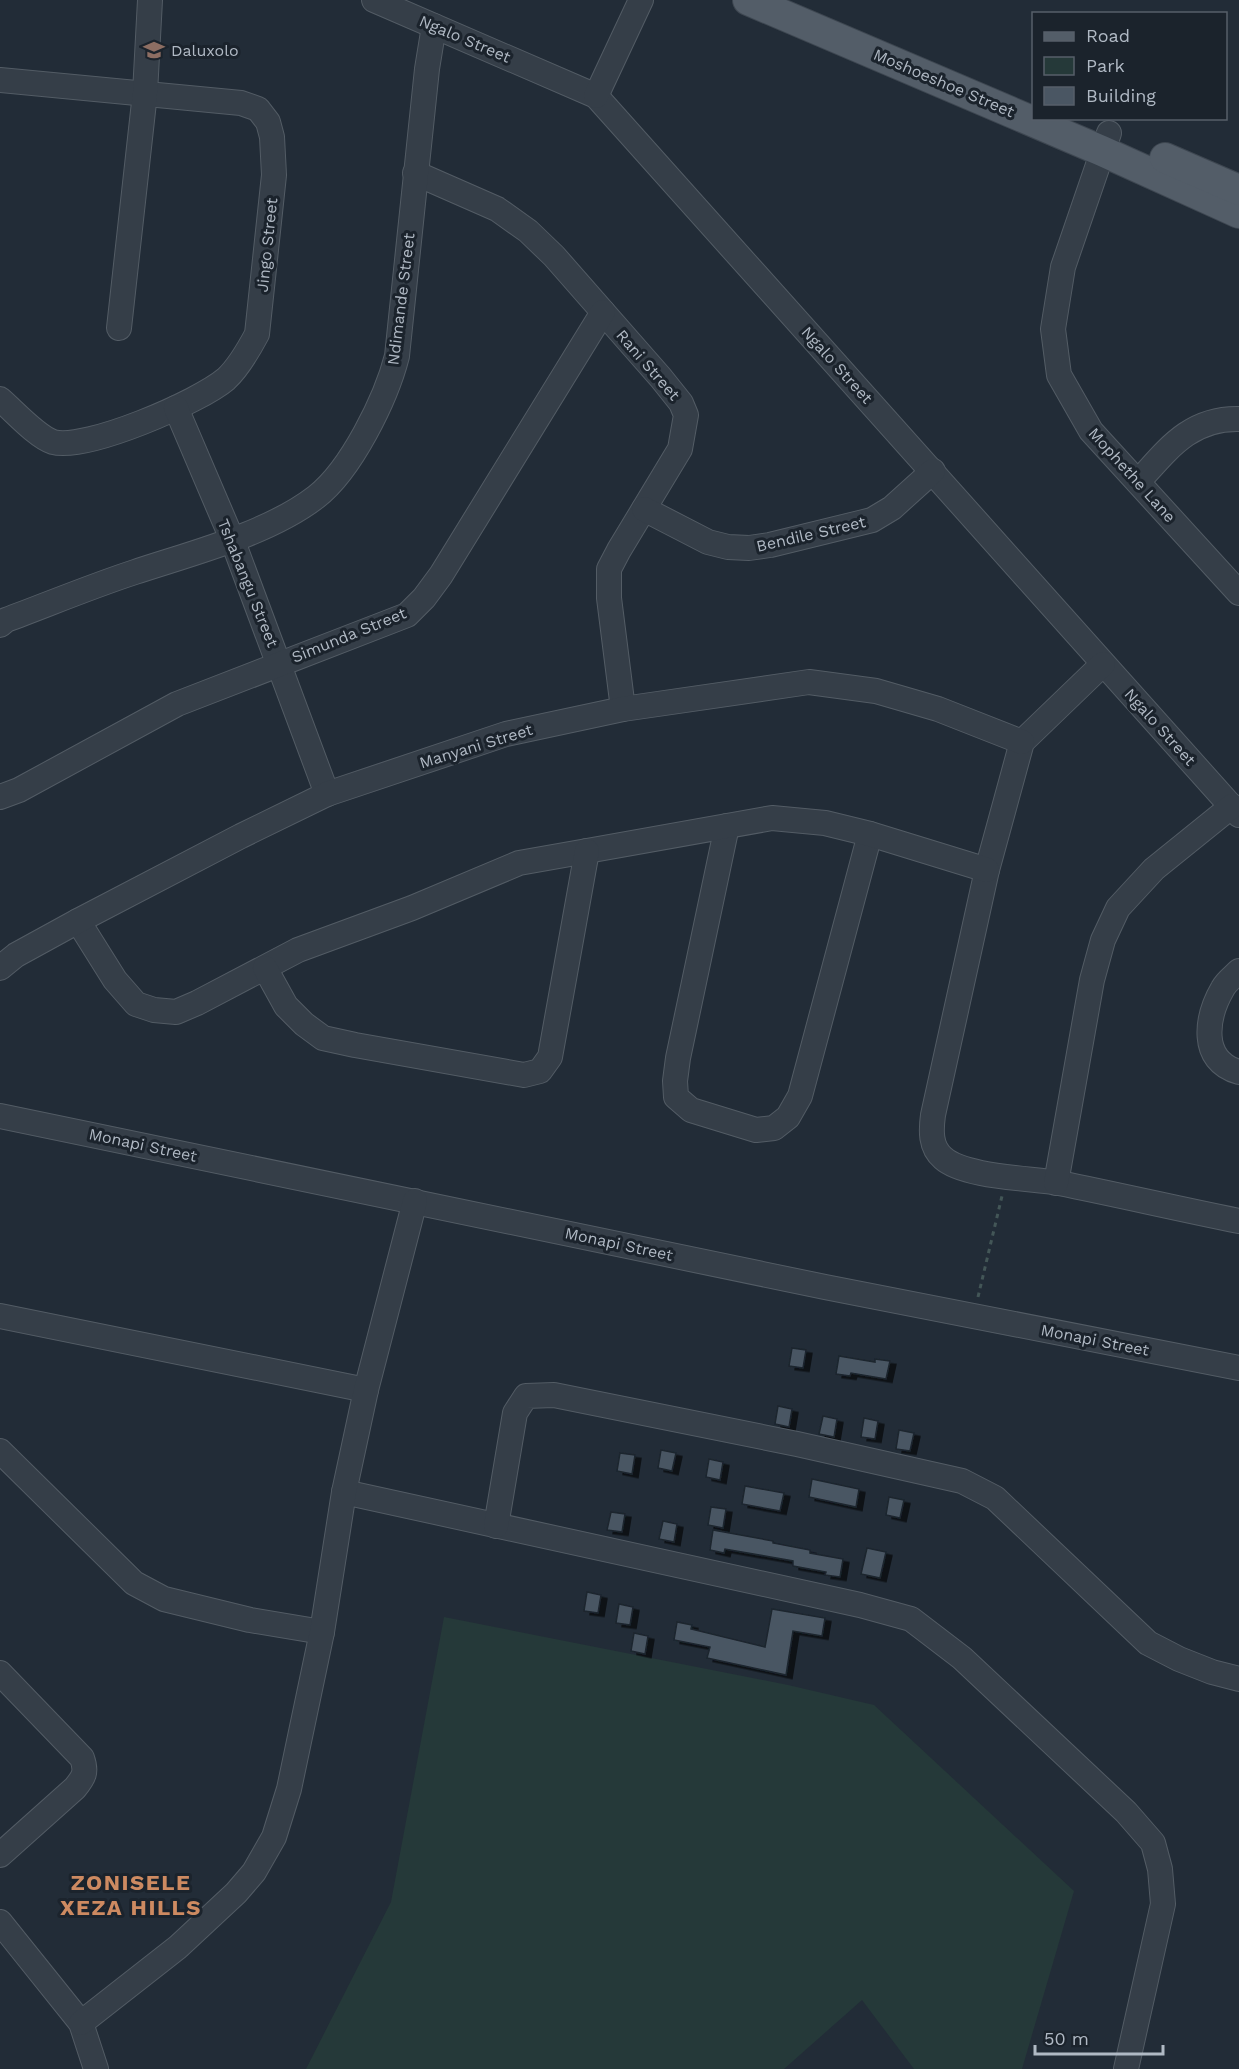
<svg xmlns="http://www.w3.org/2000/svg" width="1239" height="2069" viewBox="0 0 1239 2069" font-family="'Work Sans',sans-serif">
	<defs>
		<filter id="shadow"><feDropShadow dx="6" dy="3.5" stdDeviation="0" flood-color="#0009"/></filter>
	</defs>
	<rect width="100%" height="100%" fill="#222c37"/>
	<polygon fill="#253939" points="444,1617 788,1685 874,1705 1074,1891 1022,2069 914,2069 862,2000 784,2069 306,2069 391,1902"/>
	<g fill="#4a5663" stroke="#1c252e" stroke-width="1.5" filter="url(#shadow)">
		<polygon points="792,1348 806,1350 803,1368 789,1366"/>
		<polygon points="839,1356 875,1362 875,1359 890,1361 886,1379 851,1373 850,1376 836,1374"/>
		<polygon points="778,1406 792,1409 789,1427 775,1424"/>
		<polygon points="823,1416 837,1419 834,1437 819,1434"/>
		<polygon points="864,1418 878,1421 875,1439 861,1437"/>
		<polygon points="899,1430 914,1433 910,1451 896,1449"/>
		<polygon points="661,1450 676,1453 672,1471 658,1468"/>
		<polygon points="620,1453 635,1455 632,1474 617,1471"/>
		<polygon points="709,1459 723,1462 720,1480 706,1477"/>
		<polygon points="812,1479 859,1489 856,1507 809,1497"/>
		<polygon points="745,1486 784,1493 780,1511 742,1504"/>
		<polygon points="889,1497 904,1500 900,1518 886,1515"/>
		<polygon points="711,1507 726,1509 723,1528 708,1525"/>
		<polygon points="611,1512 625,1514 622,1532 607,1530"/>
		<polygon points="663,1521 677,1524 674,1542 659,1539"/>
		<polygon points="713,1530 773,1541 773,1543 810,1550 810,1553 843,1559 840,1577 825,1575 826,1572 793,1566 793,1561 725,1549 724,1553 710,1550"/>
		<polygon points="867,1548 886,1552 880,1578 861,1574"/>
		<polygon points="587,1592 601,1595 598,1613 584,1611"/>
		<polygon points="619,1604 633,1607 630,1625 616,1623"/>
		<polygon points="772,1609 825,1618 822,1636 793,1631 786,1675 707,1658 710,1647 674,1640 677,1622 692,1625 691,1629 765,1647"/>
		<polygon points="634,1633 648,1636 645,1654 631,1651"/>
	</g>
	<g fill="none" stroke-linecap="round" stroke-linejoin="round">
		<defs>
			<g id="minor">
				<polyline points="374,0 596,96 1239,815"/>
				<path d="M0 80 241 103 258 109 268 122 272 137 274 175 257 334C249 349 239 367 226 379 199 402 86 451 53 442 36 436 14 411 0 399"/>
				<polyline points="596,96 641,0"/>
				<polyline points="1109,133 1063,267 1053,329 1059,375 1091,431 1239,593"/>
				<polyline points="415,173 497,209 528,231 554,256 661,378 681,403 686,415 680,449 619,550 609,569 609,598 623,709"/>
				<polyline points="119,328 145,93 150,0"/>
				<polyline points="176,408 232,539 327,794"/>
				<path d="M1138 482C1168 449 1190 418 1239 419"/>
				<polyline points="644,509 708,542 728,547 749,548 770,545 872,520 892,508 933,471"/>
				<path d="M0 625 6 620C49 604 92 586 135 572 192 553 268 534 316 497 351 470 386 399 397 356L427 69 434 26"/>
				<path d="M1103 664 1022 742 987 870 933 1115C931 1130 930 1147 943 1158 964 1177 1029 1178 1059 1183 1119 1195 1179 1209 1239 1221"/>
				<polyline points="0,797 19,790 177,704 407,615 424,598 441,575 603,312"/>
				<polyline points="727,826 678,1058 675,1081 676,1097 691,1110 756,1130 774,1128 788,1117 800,1096 870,834"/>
				<polyline points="78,921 115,980 136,1004 154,1010 176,1012 197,1003 298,950 412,908 519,863 587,851 772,818 825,823 870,834 987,870"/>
				<polyline points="0,968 16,955 78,921 241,836 327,794 506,734 623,709 809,682 876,691 938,709 1022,742"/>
				<polyline points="265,968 286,1006 304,1024 323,1038 355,1045 524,1075 540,1071 550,1057 587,851"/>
				<path d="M1239 971C1234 976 1226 982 1223 988 1206 1017 1199 1061 1239 1072"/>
				<polyline points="0,1116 825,1287 1239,1368"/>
				<polyline points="1056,1183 1092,980 1103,940 1118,908 1154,869 1232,806"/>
				<polyline points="0,1316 366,1390"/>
				<polyline points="0,1451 134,1583 164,1599 250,1620 322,1632"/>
				<polyline points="344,1492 860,1605 911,1619 962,1658 1126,1812 1153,1843 1160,1869 1163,1904 1126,2069"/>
				<polyline points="496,1526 515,1413 526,1396 554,1395 797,1444 962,1481 995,1498 1148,1643 1179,1659 1212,1672 1239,1679"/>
				<path d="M0 1673 82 1758C87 1772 84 1777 75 1788L0 1855"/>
				<polyline points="0,1922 81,2023 96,2069"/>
				<polyline points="81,2023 178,1947 236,1893 254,1872 274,1837 289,1789 322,1632 344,1492 366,1390 415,1201"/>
			</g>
			<g id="major">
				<polyline points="748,0 1102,151 1239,213"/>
				<polyline points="1165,158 1239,190"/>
			</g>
		</defs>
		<use href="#minor" stroke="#535c65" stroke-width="26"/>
		<use href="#major" stroke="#3e4751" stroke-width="32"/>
		<polyline stroke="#435657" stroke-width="3" stroke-dasharray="4.5 4.5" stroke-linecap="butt" points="978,1297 1002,1196"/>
		<use href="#minor" stroke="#353e48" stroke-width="24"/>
		<use href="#major" stroke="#535d68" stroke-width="30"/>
	</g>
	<defs>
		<symbol id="school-bare" viewBox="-9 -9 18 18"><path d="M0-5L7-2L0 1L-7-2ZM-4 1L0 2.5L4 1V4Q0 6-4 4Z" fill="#8d6e63" stroke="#1b232c" stroke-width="2.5" paint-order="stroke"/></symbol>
	</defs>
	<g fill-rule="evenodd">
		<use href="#school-bare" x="139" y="35" width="30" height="30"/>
	</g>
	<g text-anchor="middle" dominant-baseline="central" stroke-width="6" stroke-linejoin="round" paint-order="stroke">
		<g font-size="16" fill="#b0b9c4" stroke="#1b232c">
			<text transform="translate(465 39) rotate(23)">Ngalo Street</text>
			<text transform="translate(944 83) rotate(23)">Moshoeshoe Street</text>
			<text transform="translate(267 245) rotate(-84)">Jingo Street</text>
			<text transform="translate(401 299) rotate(-83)">Ndimande Street</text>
			<text transform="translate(648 365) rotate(49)">Rani Street</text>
			<text transform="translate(837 365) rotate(48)">Ngalo Street</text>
			<text transform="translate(1132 475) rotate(48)">Mophethe Lane</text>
			<text transform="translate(811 534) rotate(-13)">Bendile Street</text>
			<text transform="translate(248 583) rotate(68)">Tshabangu Street</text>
			<text transform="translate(349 635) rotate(-22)">Simunda Street</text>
			<text transform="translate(1160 727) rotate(48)">Ngalo Street</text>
			<text transform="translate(476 746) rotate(-17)">Manyani Street</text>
			<text transform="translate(143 1145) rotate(12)">Monapi Street</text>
			<text transform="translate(619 1244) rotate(12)">Monapi Street</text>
			<text transform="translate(1095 1340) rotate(11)">Monapi Street</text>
		</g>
		<g font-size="16" fill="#b0b9c4" stroke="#1b232c" text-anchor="start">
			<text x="171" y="50">Daluxolo</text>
		</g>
		<g font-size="22" font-weight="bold" letter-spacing="1.5" fill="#cd8a61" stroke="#1b232c">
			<text x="131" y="1882">ZONISELE<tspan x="131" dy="25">XEZA HILLS</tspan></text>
		</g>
	</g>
	<rect x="1032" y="12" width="195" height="108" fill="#1b232c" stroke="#575f69" stroke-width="1.5"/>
	<rect x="1044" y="32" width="30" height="9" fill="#535d68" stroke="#575f69" stroke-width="1.5"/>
	<text x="1086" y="42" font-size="18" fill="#b0b9c4">Road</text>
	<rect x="1044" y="57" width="30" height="18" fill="#253939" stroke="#575f69" stroke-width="1.5"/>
	<text x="1086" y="72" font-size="18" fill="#b0b9c4">Park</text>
	<rect x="1044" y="87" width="30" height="18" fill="#4a5663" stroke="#575f69" stroke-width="1.5"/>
	<text x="1086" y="102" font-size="18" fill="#b0b9c4">Building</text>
	<path d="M1035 2045v9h128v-9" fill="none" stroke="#b0b9c4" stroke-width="3"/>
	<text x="1044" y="2045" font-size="18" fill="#b0b9c4" stroke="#1b232c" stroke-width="4.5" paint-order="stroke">50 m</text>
</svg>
